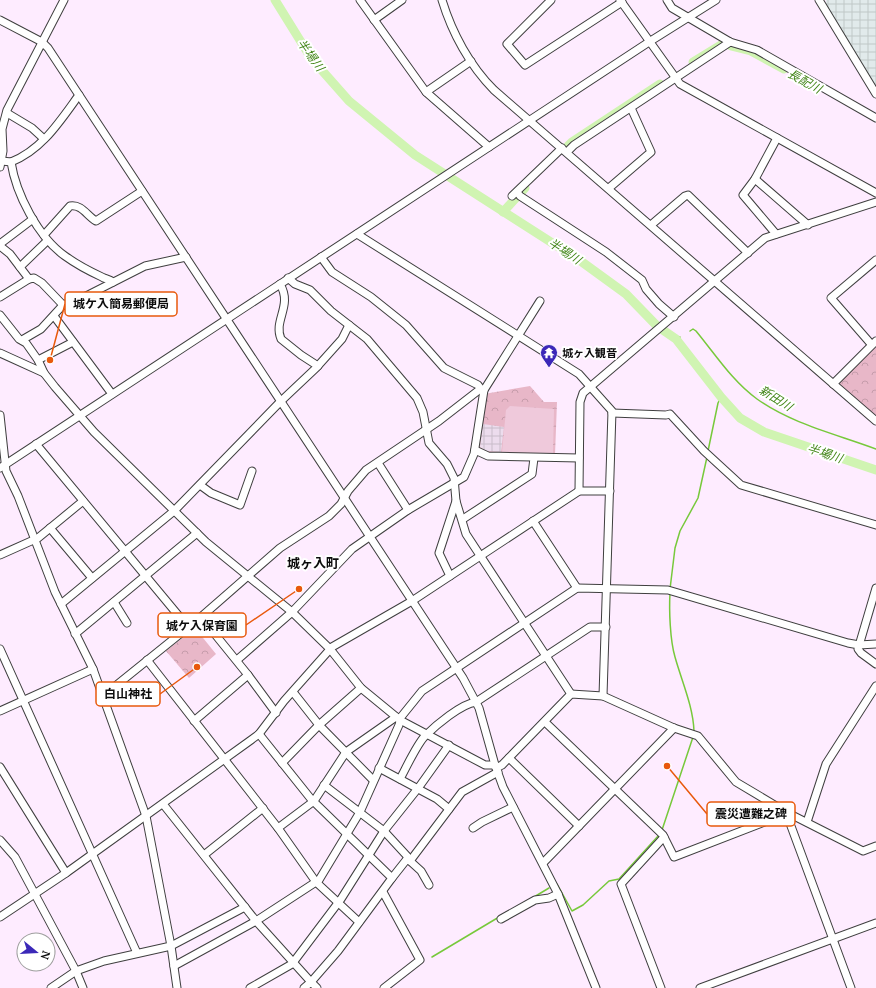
<svg xmlns="http://www.w3.org/2000/svg" width="876" height="988" viewBox="0 0 876 988" font-family="'PT Serif','Noto Sans JP',serif">
	<defs>
		<pattern id="industrial-grid" width="8" height="8" patternUnits="userSpaceOnUse"><rect width="8" height="8" fill="#e1eaeb"/><path d="M0 4h8M4 0v8" fill="none" stroke="#c0c8c8"/></pattern>
		<pattern id="park-crowns" width="20" height="18" patternUnits="userSpaceOnUse"><rect width="20" height="18" fill="#e8b7c8"/><path d="M2 6a3 3 0 1 1 6 0M12 15a3 3 0 1 1 6 0" fill="none" stroke="#c69cab"/></pattern>
		<pattern id="plaza-grid" width="8" height="8" patternUnits="userSpaceOnUse"><rect width="8" height="8" fill="#ecdced"/><path d="M0 4h8M4 0v8" fill="none" stroke="#c9bcca"/></pattern>
	</defs>
	<rect width="100%" height="100%" fill="#feecff"/>
	<polygon fill="url(#industrial-grid)" points="826,0 876,0 876,88 826,7"/>
	<g fill="url(#park-crowns)">
		<polygon points="876,345 876,416 840,385 839,382"/>
		<polygon points="530,386 544,402 557,402 555,455 486,454 477,448 484,394"/>
		<polygon points="195,628 216,654 189,678 166,651"/>
	</g>
	<polygon fill="#efc9db" points="510,406 554,409 553,454 502,452 506,410"/>
	<polygon fill="url(#plaza-grid)" points="483,424 504,427 501,452 486,451 480,447"/>
	<g fill="none" stroke-linecap="round" stroke-linejoin="round">
		<g stroke="#77c93b" stroke-width="1.5">
			<path d="M690 331 693 329 696 331C715 354 733 382 757 399 792 424 836 434 876 449"/>
			<polyline points="676,339 680,337"/>
			<polyline points="708,451 718,403 721,397"/>
			<polyline points="670,589 675,548 680,531 698,498 707,457"/>
			<path d="M670 593C669 610 670 640 675 657 682 682 693 706 694 731"/>
			<polyline points="662,830 693,737"/>
			<polyline points="557,884 572,911 583,905 609,881 619,879 659,835"/>
			<polyline points="534,897 549,888"/>
			<polyline points="432,957 499,917"/>
		</g>
		<g stroke="#d0f4b2" stroke-width="9">
			<polyline points="275,0 311,58 349,101 415,155 582,262 626,294 657,326 676,339 721,397 740,418 764,432 876,470"/>
			<polyline points="731,46 751,51 784,69"/>
			<polyline points="693,62 724,43"/>
			<polyline points="568,146 572,142 660,84"/>
			<polyline points="503,212 525,188"/>
		</g>
		<defs>
			<g id="minor">
				<polyline points="360,0 426,92 489,147"/>
				<path d="M442 0C452 33 470 66 494 90L876 421"/>
				<polyline points="551,0 507,44 525,65 622,2"/>
				<polyline points="620,0 680,84 876,193"/>
				<polyline points="667,0 672,8 730,42 757,50 876,118"/>
				<polyline points="819,0 876,94"/>
				<polyline points="0,20 42,42 48,48 463,678 479,708 495,765 503,787 558,894 596,988"/>
				<polyline points="374,20 402,0"/>
				<polyline points="426,92 471,61"/>
				<polyline points="7,113 32,128 44,139"/>
				<polyline points="567,152 574,145 730,42"/>
				<path d="M2 161 11 162C16 194 38 237 65 256 76 264 89 271 102 277 105 279 109 279 113 282"/>
				<path d="M11 162C42 150 60 121 79 95"/>
				<polyline points="0,167 3,151 2,129 7,110 64,0"/>
				<polyline points="755,179 808,225"/>
				<polyline points="609,188 651,152 631,108"/>
				<polyline points="517,192 520,196 606,252 642,280 646,289 659,304 674,317"/>
				<polyline points="512,196 562,148"/>
				<polyline points="651,225 685,196 688,195 748,253"/>
				<polyline points="357,234 579,374 612,411 603,696"/>
				<polyline points="776,234 743,195 755,179 777,138"/>
				<path d="M44 235 70 206C82 204 87 216 96 221L142 191"/>
				<polyline points="0,244 33,219"/>
				<polyline points="0,246 10,254 29,279 34,278 42,283 63,305"/>
				<polyline points="321,257 332,272 371,297 406,325 444,368 478,385 481,389"/>
				<polyline points="20,267 47,241"/>
				<polyline points="288,278 295,284 310,290 331,311 367,339 417,398 423,412 429,443 447,464 454,478 456,501 466,534 571,694"/>
				<path d="M280 284C293 306 273 320 281 339L301 355 318 366"/>
				<polyline points="0,297 29,279"/>
				<polyline points="0,315 19,339 26,343 38,360 44,373 55,387 94,432 206,542 292,612 330,649 361,688 400,720 485,765 495,765"/>
				<polyline points="54,316 112,394"/>
				<polyline points="22,340 41,329 63,305 86,296 145,266 186,257"/>
				<polyline points="871,344 831,298 876,260"/>
				<polyline points="0,353 44,373"/>
				<polyline points="38,360 73,342"/>
				<polyline points="833,384 876,341"/>
				<polyline points="612,413 666,415 670,414 704,451 741,485 876,525"/>
				<polyline points="0,415 6,471 18,496 55,592 93,669 146,816 171,946 177,988"/>
				<polyline points="36,444 188,627"/>
				<polyline points="475,450 488,456 579,458"/>
				<polyline points="378,463 408,510"/>
				<polyline points="0,468 649,42 716,0"/>
				<polyline points="200,485 211,493 240,505 252,471"/>
				<polyline points="579,491 580,402 583,393 765,238 876,202"/>
				<polyline points="463,519 532,474 534,458"/>
				<polyline points="533,521 577,588"/>
				<polyline points="50,528 92,578"/>
				<polyline points="0,555 38,538 83,501"/>
				<polyline points="450,576 439,553 456,501"/>
				<polyline points="876,588 858,649 861,653 876,664"/>
				<polyline points="114,602 127,623"/>
				<polyline points="61,604 174,511 280,402 316,368 342,339 349,325"/>
				<polyline points="201,617 248,675 276,713"/>
				<polyline points="75,634 197,533"/>
				<polyline points="0,649 137,953"/>
				<polyline points="147,660 278,828 316,882 359,922"/>
				<polyline points="237,660 292,612 352,549 408,510 464,477 474,454 484,390 540,301"/>
				<polyline points="293,692 319,725 373,780"/>
				<polyline points="103,696 201,617 280,548 329,516 341,504 348,491 366,470 439,421 479,390 484,390"/>
				<polyline points="0,711 93,669"/>
				<polyline points="194,721 248,675"/>
				<polyline points="545,722 663,835 674,857 788,813"/>
				<polyline points="509,758 579,826"/>
				<polyline points="282,763 319,725 361,688"/>
				<polyline points="0,767 66,873"/>
				<polyline points="379,768 437,799 449,809"/>
				<polyline points="496,768 502,765 571,694 603,696 674,728 698,736 736,782 788,813 863,851 876,846"/>
				<path d="M400 779C406 768 417 744 425 736 436 725 461 704 476 702L590 627H606"/>
				<polyline points="324,785 384,831 407,856 408,859"/>
				<polyline points="163,804 256,921 311,982 338,951 392,878 311,799 259,734"/>
				<polyline points="788,813 788,818 851,988"/>
				<polyline points="807,822 826,764 876,686"/>
				<polyline points="278,828 314,801 346,752 396,717"/>
				<polyline points="473,828 482,822 513,807"/>
				<polyline points="0,840 15,857 76,971 83,988"/>
				<polyline points="204,855 263,808"/>
				<polyline points="410,861 421,871 429,885"/>
				<polyline points="543,863 674,728"/>
				<polyline points="392,878 407,859 410,861 462,792 498,772"/>
				<polyline points="383,892 420,960 384,988"/>
				<polyline points="0,917 66,873 251,740 259,734 284,701 332,647 412,601 579,491 610,491"/>
				<polyline points="501,919 535,900 549,898 558,894"/>
				<polyline points="174,966 256,921 319,880 360,812 399,725 401,717 422,691 577,588 668,590 848,643 859,645 876,644"/>
				<polyline points="51,988 76,971 104,961 171,946 245,907"/>
				<polyline points="250,988 292,964 341,899 384,831 419,787 449,745"/>
				<polyline points="304,988 311,982 317,988"/>
				<polyline points="661,988 621,884 664,837"/>
				<polyline points="700,988 876,923"/>
			</g>
		</defs>
		<use href="#minor" stroke="#3f3f3f" stroke-width="9"/>
		<use href="#minor" stroke="#fff" stroke-width="7"/>
	</g>
	<defs>
		<symbol id="temple-pin" viewBox="-11 -11 22 30"><path d="M0 17L-7.5 6A9.5 9.5 0 1 1 7.5 6Z" fill="#3b28b8" stroke="#fff"/><path d="M0-6L5-2H3V0L6.5 2.5H4V6H1.5V3h-3V6H-4V2.5H-6.5L-3 0V-2H-5Z" fill="#fff"/></symbol>
	</defs>
	<g fill-rule="evenodd">
		<use href="#temple-pin" x="539" y="343" width="20" height="27"/>
	</g>
	<g text-anchor="middle" dominant-baseline="central" stroke-width="4" stroke-linejoin="round" paint-order="stroke">
		<g font-size="11" font-weight="bold" fill="#0c0c0c" stroke="#fff" text-anchor="start">
			<text x="562" y="353">城ヶ入観音</text>
		</g>
		<g font-size="12" font-style="italic" fill="#428518" stroke="#fff">
			<text transform="translate(311 55) rotate(54)">半場川</text>
			<text transform="translate(805 81) rotate(29)">長配川</text>
			<text transform="translate(565 251) rotate(33)">半場川</text>
			<text transform="translate(776 398) rotate(32)">新田川</text>
			<text transform="translate(825 453) rotate(18)">半場川</text>
		</g>
		<g font-size="13" font-weight="bold" fill="#0c0c0c" stroke="#fff">
			<text x="313" y="563">城ヶ入町</text>
		</g>
	</g>
	<path fill="none" stroke="#e8590c" stroke-width="1.5" d="M50 360L65 304M299 589L246 625M197 667L160 694M667 766L707 814"/>
	<g fill="#e8590c" stroke="#fff" stroke-width="1.5">
		<circle cx="50" cy="360" r="4"/>
		<circle cx="299" cy="589" r="4"/>
		<circle cx="197" cy="667" r="4"/>
		<circle cx="667" cy="766" r="4"/>
	</g>
	<g fill="#fff" stroke="#e8590c" stroke-width="1.5">
		<rect x="65" y="292" width="112" height="24" rx="4"/>
		<rect x="158" y="613" width="88" height="24" rx="4"/>
		<rect x="96" y="682" width="64" height="24" rx="4"/>
		<rect x="707" y="802" width="88" height="24" rx="4"/>
	</g>
	<g font-size="12" text-anchor="middle" font-weight="bold" fill="#0c0c0c">
		<text x="121" y="308">城ケ入簡易郵便局</text>
		<text x="202" y="630">城ケ入保育園</text>
		<text x="128" y="698">白山神社</text>
		<text x="751" y="818">震災遭難之碑</text>
	</g>
	<g transform="translate(36 952) rotate(108)"><circle r="19" fill="#ffffff" stroke="#9e9e9e"/>
	<path d="M0-3L7 15L0 10L-7 15Z" fill="#3b28b8"/>
	<text y="-6" font-size="11" font-weight="bold" text-anchor="middle" fill="#0c0c0c">N</text>
	</g>
</svg>
